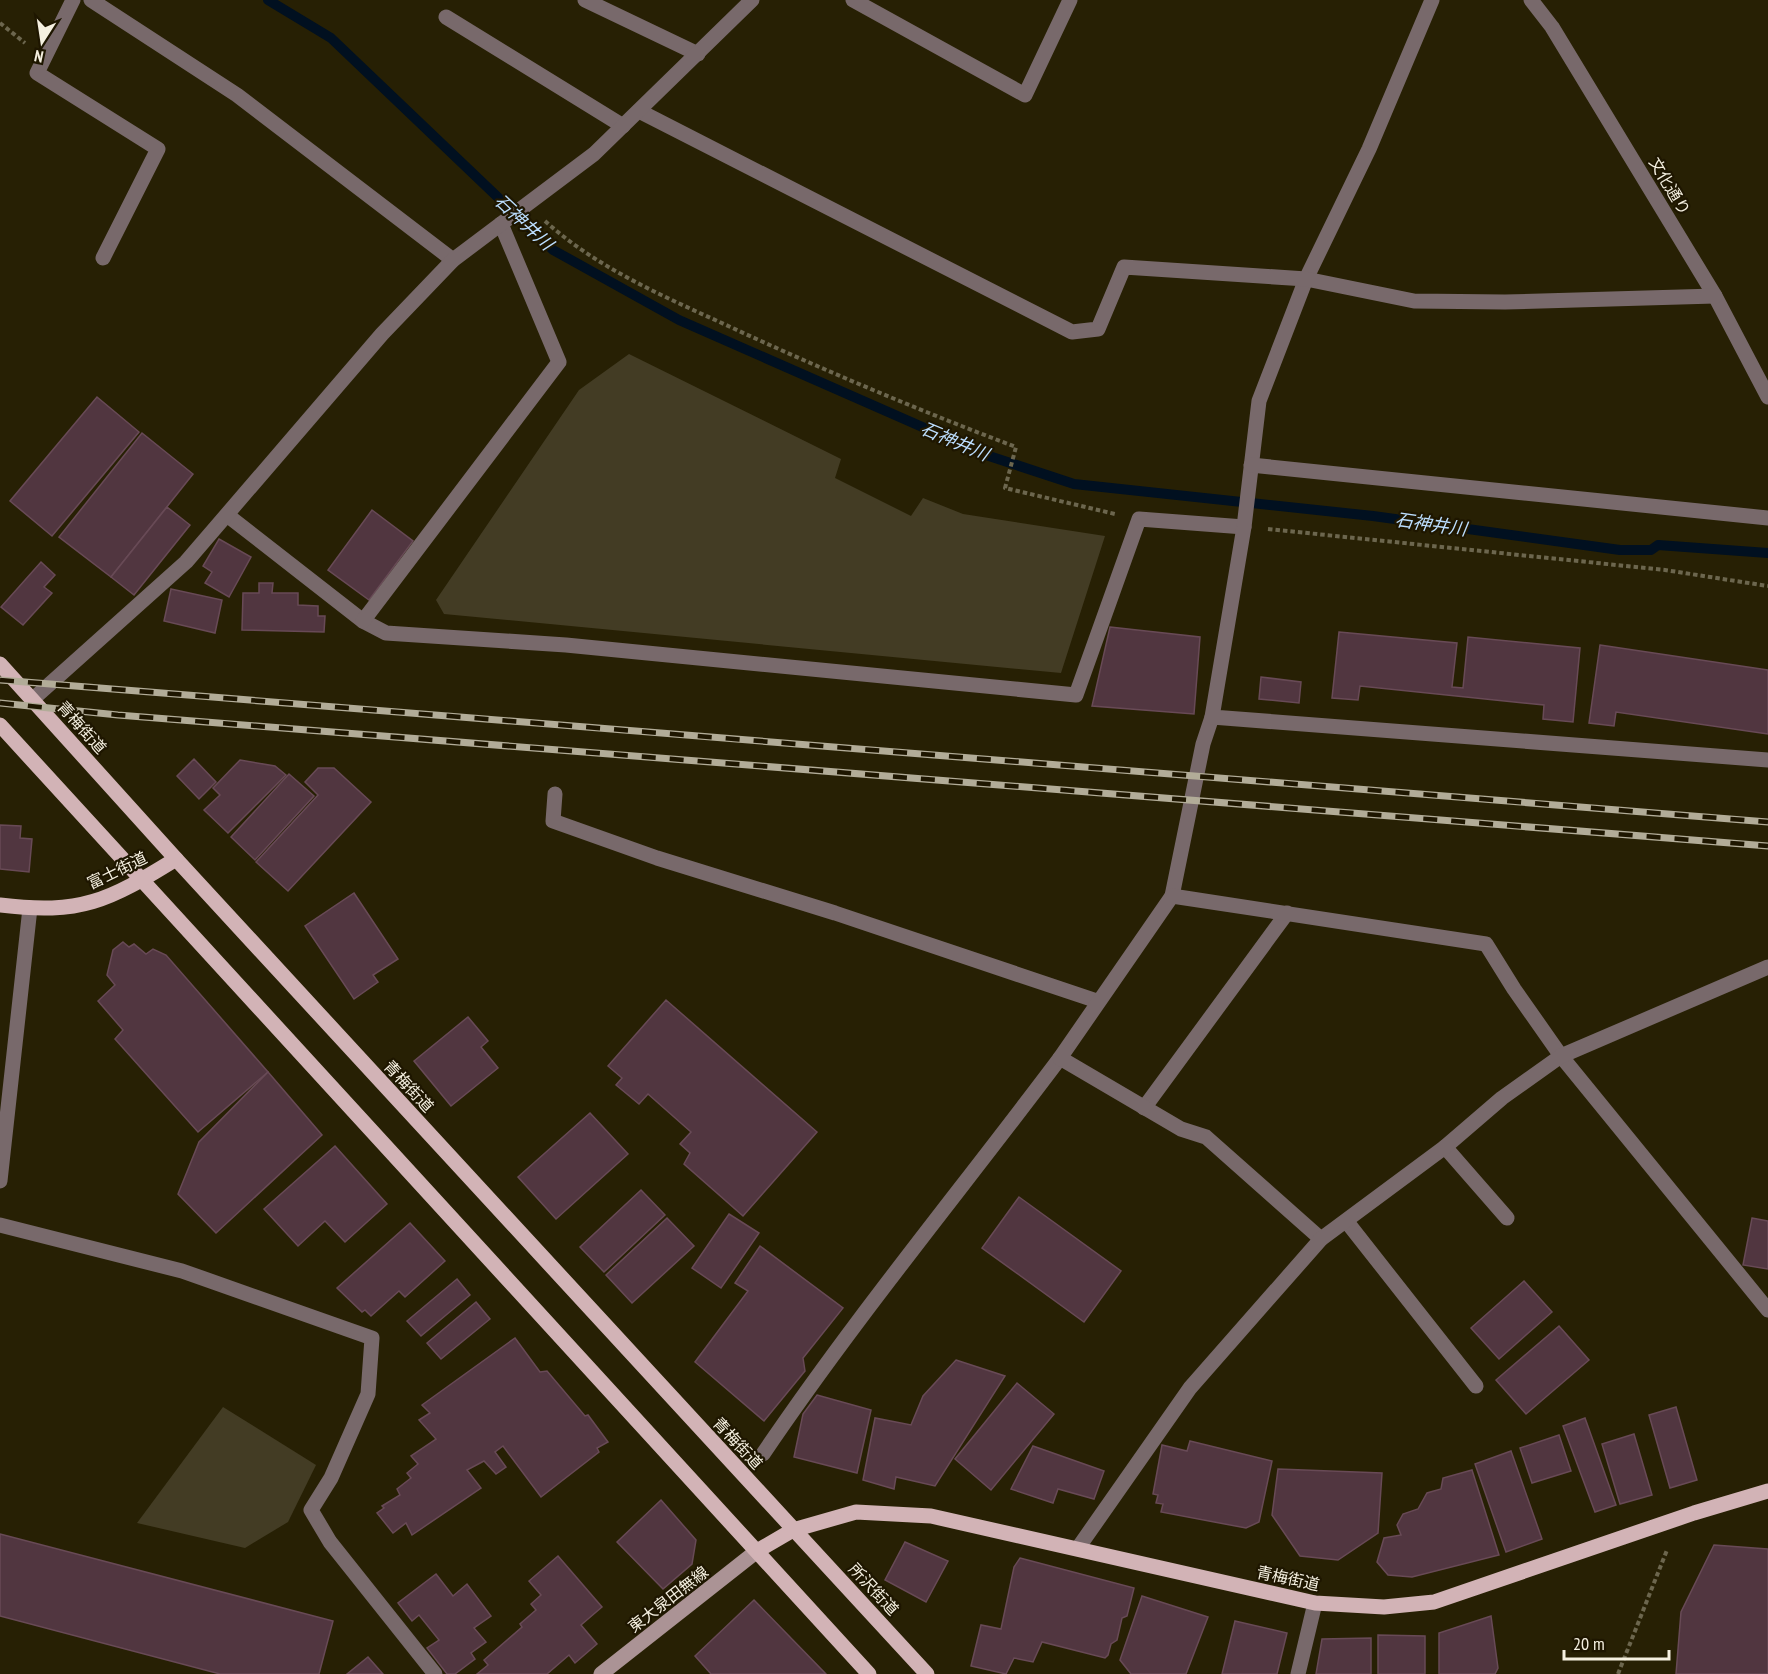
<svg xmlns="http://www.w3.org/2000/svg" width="1768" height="1674" viewBox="0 0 1768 1674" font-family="'PT Sans Narrow','Noto Sans JP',sans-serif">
	<rect width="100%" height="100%" fill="#272004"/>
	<g fill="#433c24">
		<polygon points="629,354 841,459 835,478 911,516 923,498 963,514 1105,536 1061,673 444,614 436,600 579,390"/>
		<polygon points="223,1407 316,1465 288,1522 245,1548 137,1523"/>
	</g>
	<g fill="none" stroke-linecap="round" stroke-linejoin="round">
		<polyline stroke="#011020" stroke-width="10" points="268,0 331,38 553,250 679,320 986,455 1074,484 1373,516 1620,550 1651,550 1658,545 1768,553"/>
	</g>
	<g fill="#513640" stroke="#684a56" stroke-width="1.5">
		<polygon points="97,397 139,432 52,536 10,501"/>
		<polygon points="142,433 193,474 111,577 59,537"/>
		<polygon points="167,507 190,525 134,595 111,577"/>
		<polygon points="372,510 413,541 369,600 328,570"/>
		<polygon points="219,539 251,557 229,597 205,583 212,572 203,566"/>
		<polygon points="41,562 55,575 44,587 52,593 23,625 1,607"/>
		<polygon points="259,583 273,583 272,593 298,593 298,605 318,606 318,616 325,616 324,632 242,630 243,593 259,593"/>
		<polygon points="171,589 222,600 215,633 164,621"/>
		<polygon points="1110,627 1200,637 1194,714 1092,706"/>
		<polygon points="1339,632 1457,643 1452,687 1463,688 1468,637 1580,648 1573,722 1543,719 1544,705 1360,686 1358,700 1332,698"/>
		<polygon points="1600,645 1768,670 1768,734 1616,712 1614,726 1589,723"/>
		<polygon points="1261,677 1301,682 1299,703 1259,699"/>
		<polygon points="194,759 216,782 199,799 177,776"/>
		<polygon points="240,760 275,766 286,775 228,833 204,810 220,795 213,788"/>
		<polygon points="318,768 334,768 371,802 288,891 256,862 318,795 305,782"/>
		<polygon points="289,774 314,796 255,860 231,837"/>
		<polygon points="0,825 21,826 20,838 32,839 29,872 0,869"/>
		<polygon points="354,893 398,959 373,975 378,982 354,999 305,926"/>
		<polygon points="123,942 129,947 134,944 146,954 153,949 166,955 268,1072 198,1132 115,1039 123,1030 98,1001 115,985 107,975 113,950"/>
		<polygon points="666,1000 817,1132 743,1216 684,1164 690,1153 680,1144 691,1132 648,1094 639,1104 616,1085 622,1078 608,1066"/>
		<polygon points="468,1017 488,1041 481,1047 498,1068 451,1106 414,1061"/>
		<polygon points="268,1072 322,1135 216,1233 178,1194 199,1142"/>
		<polygon points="590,1113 628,1154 556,1219 518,1177"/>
		<polygon points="335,1146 387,1204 345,1242 325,1221 298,1246 264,1209"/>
		<polygon points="641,1190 665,1215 604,1272 580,1247"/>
		<polygon points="1019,1197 1121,1271 1084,1322 982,1248"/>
		<polygon points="729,1214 759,1233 721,1288 692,1268"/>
		<polygon points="667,1218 694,1246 632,1303 606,1275"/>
		<polygon points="1752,1218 1768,1221 1768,1269 1743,1265"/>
		<polygon points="410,1223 445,1261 405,1297 399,1291 371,1316 365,1310 362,1312 337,1288"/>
		<polygon points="760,1246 843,1308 803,1358 805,1371 764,1421 695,1362 748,1291 735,1283"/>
		<polygon points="457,1279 470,1295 421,1336 407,1321"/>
		<polygon points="1524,1281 1552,1312 1499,1359 1471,1328"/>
		<polygon points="476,1302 490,1319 441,1359 427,1343"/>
		<polygon points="1559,1326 1589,1360 1526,1414 1496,1380"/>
		<polygon points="515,1338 540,1372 547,1371 585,1416 588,1415 608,1442 597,1448 599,1452 541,1497 503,1446 495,1452 506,1467 496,1474 484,1461 467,1470 481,1488 412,1535 406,1523 393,1533 377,1513 384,1508 382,1506 400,1495 397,1489 411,1478 407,1473 418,1464 411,1456 436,1439 419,1420 430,1413 422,1405"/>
		<polygon points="956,1360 1005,1376 935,1486 896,1477 894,1489 863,1480 875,1418 911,1425 923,1396"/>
		<polygon points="1017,1383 1054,1414 991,1490 955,1459"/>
		<polygon points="817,1395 871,1410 857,1473 794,1457 803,1414"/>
		<polygon points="1676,1407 1697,1480 1670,1488 1649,1415"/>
		<polygon points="1585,1418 1616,1505 1595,1512 1563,1426"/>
		<polygon points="1634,1434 1652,1495 1620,1504 1602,1444"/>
		<polygon points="1559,1435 1571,1471 1532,1483 1520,1448"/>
		<polygon points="1190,1441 1272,1461 1259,1522 1246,1528 1161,1512 1163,1504 1156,1503 1158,1495 1153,1494 1162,1445 1187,1451"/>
		<polygon points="1033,1446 1104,1471 1094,1499 1058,1489 1053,1503 1011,1489"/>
		<polygon points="1511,1451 1542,1539 1506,1552 1475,1464"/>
		<polygon points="1278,1469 1382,1473 1378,1533 1338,1560 1300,1556 1272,1515"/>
		<polygon points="1472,1470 1499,1555 1412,1577 1388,1575 1377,1562 1384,1538 1401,1535 1397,1525 1403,1514 1418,1509 1427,1493 1441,1489 1443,1478"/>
		<polygon points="661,1500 696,1540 692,1564 663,1589 617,1542"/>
		<polygon points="0,1534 333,1621 319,1674 220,1674 0,1616"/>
		<polygon points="905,1542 948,1561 926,1602 885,1580"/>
		<polygon points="1714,1545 1768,1549 1768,1674 1676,1674 1681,1612"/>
		<polygon points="558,1556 602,1607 581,1625 597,1644 575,1663 569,1655 547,1674 477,1674 488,1665 484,1660 522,1627 520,1624 536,1610 531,1604 541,1595 529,1581"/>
		<polygon points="1020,1558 1134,1588 1127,1616 1122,1618 1117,1640 1111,1644 1108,1655 1105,1658 1042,1642 1033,1662 1014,1658 1006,1674 971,1666 981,1625 1001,1629 1014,1567"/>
		<polygon points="436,1574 453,1596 467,1584 491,1616 474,1628 486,1642 471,1653 475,1659 455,1674 447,1674 427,1648 439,1640 419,1615 412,1621 398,1603"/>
		<polygon points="1142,1596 1208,1617 1186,1674 1131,1674 1120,1660"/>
		<polygon points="754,1600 826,1674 711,1674 695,1656"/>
		<polygon points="1491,1616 1498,1668 1495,1674 1439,1674 1439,1633"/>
		<polygon points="1235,1621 1287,1633 1277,1674 1222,1674"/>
		<polygon points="1378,1635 1425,1636 1425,1674 1378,1674"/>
		<polygon points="1371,1638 1371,1674 1316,1674 1322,1639"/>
		<polygon points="368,1657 383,1674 347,1674"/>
	</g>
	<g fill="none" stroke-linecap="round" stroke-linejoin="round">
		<g stroke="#6c664e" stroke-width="4" stroke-dasharray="4.5 3" stroke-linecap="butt">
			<polyline points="0,23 25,43"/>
			<path d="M545 221C597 268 663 296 726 325 821 369 918 410 1016 447L1005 488 1115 514"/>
			<polyline points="1268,529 1665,570 1768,586"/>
			<polyline points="1618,1674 1667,1550"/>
		</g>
		<g stroke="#78696b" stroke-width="15">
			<polyline points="73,0 37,73 158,149 103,258"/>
			<polyline points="91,0 237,95 453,260"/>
			<polyline points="446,17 623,126"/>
			<polyline points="227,515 363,621 386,633 566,645 1076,695 1139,519 1244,527"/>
			<polyline points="363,621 559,362 501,224"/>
			<polyline points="1172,896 1203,744 1212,717"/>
			<polyline points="1144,1108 1287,913"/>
			<polyline points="1445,1147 1507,1218"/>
			<polyline points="0,1181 30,908"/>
			<polyline points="1347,1222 1476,1386"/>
			<polyline points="0,1225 182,1271 372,1338 368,1394 331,1478 311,1510 330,1542 435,1674"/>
			<path d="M763 1454C855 1318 961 1190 1060 1058"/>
			<polyline points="1298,1674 1315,1603"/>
		</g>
		<g stroke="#78696b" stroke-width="15">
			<polyline points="585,0 698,54"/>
			<polyline points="853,0 1025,95 1070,0"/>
			<polyline points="1432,0 1369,149 1306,279 1259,401 1244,527 1212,717 1768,760"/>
			<polyline points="1531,0 1552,27 1715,296 1768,397"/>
			<polyline points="639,111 1072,332 1098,329 1124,267 1306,279 1414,301 1505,302 1715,296"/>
			<polyline points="1251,465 1768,518"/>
			<polyline points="33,699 186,562 382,334 453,260 594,154 752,0"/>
			<polyline points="555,794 553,821 657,858 835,913 1097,1001"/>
			<polyline points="1321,1239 1206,1137 1181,1129 1060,1058 1172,896 1486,944 1514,989 1561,1056 1768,1310"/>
			<polyline points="1078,1548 1190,1388 1321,1239 1445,1147 1502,1098 1561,1056 1768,967"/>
		</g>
		<polyline stroke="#ab9395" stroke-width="15" points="601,1674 757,1551"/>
		<g stroke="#d2b3b6" stroke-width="15">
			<polyline points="0,664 176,859 927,1674"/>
			<polyline points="0,725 869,1674"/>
			<path d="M0 905C81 915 108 901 176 859"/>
			<polyline points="757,1551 793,1530 856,1512 931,1516 1315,1603 1384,1607 1434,1602 1694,1513 1768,1491"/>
		</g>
		<defs>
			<g id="rail">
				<polyline points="0,680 1768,822"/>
				<polyline points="0,703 118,715 1768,846"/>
			</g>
		</defs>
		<use href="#rail" stroke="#b2ac98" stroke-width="7"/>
		<use href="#rail" stroke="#1e1600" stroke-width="4.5" stroke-dasharray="14" stroke-linecap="butt"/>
	</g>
	<g text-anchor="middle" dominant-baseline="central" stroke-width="4.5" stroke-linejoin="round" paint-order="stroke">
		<g font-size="16" fill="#f5f0e0" stroke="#1e1600">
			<text transform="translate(1670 186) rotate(59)">文化通り</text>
			<text transform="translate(82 727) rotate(48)">青梅街道</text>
			<text transform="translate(117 870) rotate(-26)">富士街道</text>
			<text transform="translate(409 1086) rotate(47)">青梅街道</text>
			<text transform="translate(738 1443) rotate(47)">青梅街道</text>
			<text transform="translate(1288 1578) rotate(12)">青梅街道</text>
			<text transform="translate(874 1589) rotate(47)">所沢街道</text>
			<text transform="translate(668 1599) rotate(-38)">東大泉田無線</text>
		</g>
		<g font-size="18" font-style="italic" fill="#bcdefe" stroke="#1e1600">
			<text transform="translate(524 222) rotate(43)">石神井川</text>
			<text transform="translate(955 441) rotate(23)">石神井川</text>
			<text transform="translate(1431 524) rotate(8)">石神井川</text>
		</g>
	</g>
	<g transform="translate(42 42) rotate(192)" stroke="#1e1600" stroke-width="4.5" paint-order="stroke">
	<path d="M0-4.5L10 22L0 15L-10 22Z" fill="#f5f0e0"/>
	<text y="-9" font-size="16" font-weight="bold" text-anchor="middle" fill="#f5f0e0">N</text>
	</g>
	<path d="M1564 1650v9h105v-9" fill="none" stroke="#f5f0e0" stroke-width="3"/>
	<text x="1573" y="1650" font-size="18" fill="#f5f0e0" stroke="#1e1600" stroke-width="4.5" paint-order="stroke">20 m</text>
</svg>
